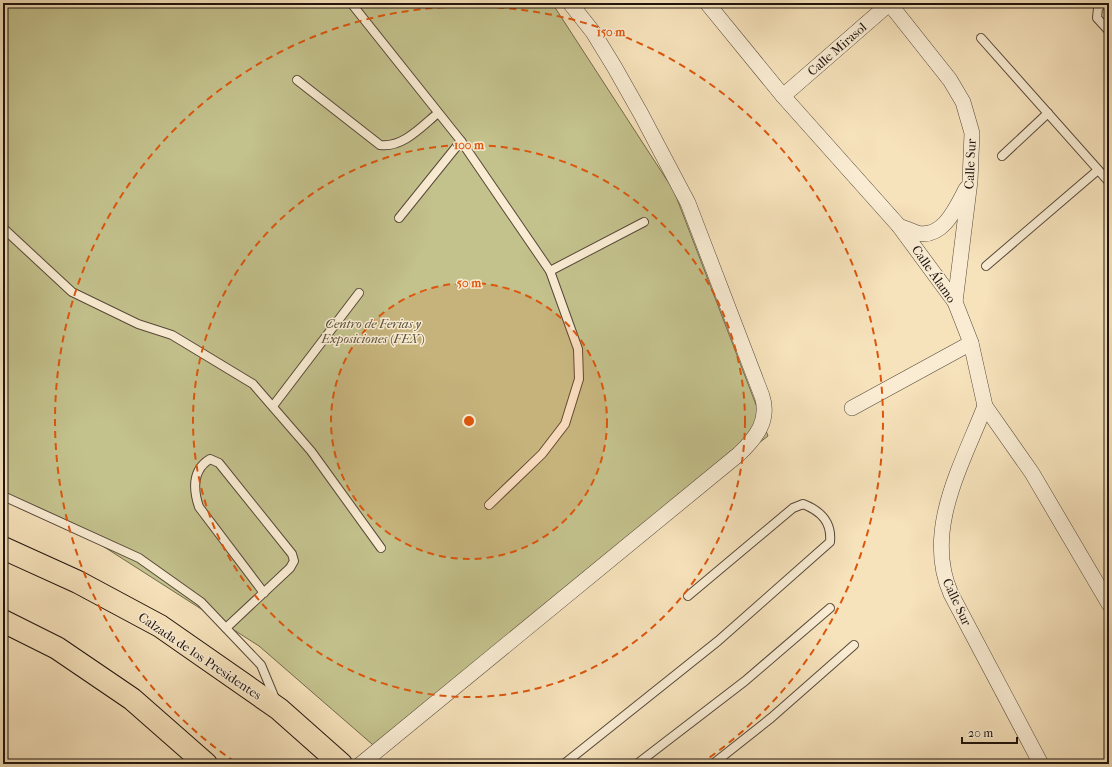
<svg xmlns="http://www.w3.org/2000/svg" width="1112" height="767" viewBox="0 0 1112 767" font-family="'IM FELL French Canon',serif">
	<rect width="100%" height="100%" fill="#f6e2bb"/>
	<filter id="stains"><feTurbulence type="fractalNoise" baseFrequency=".005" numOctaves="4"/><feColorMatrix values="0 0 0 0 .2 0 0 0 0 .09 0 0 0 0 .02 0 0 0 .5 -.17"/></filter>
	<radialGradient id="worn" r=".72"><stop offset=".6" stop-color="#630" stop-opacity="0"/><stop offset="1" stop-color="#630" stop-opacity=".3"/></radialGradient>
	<polygon fill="#c3c18c" stroke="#726a4d" points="3,3 552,3 674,191 768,436 644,532 380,751 259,646 62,520 3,501"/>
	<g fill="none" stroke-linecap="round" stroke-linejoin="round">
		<defs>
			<g id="service">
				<polyline points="351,3 461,141 550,271 578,349 579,379 565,424 542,454 489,505"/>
				<polyline points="1104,3 1098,8 1097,18 1109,31"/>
				<polyline points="981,38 1109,182"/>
				<path d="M297 80 380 145C403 148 422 126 438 113"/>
				<polyline points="1002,156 1048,113"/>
				<polyline points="399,218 461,141"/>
				<polyline points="3,228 72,292 138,324 172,335 253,384 311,451 381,548"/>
				<polyline points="986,266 1098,170"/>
				<polyline points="550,271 644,222"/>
				<polyline points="273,406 359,293"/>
				<polyline points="3,496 139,558 201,602 261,665 276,701"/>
				<path d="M226 628 290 568 294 561 292 554 219 463 210 459C192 470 193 489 199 507L264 593"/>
				<path d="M564 764 718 641 830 542C832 522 821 511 803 504L793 508 688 596"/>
				<polyline points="637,764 745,681 830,608"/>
				<polyline points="713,764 771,718 854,645"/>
			</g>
			<g id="minor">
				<polyline points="707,3 783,96 899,226 955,302 971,343 985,406 1032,473 1109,604"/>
				<polyline points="889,3 950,80 963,102 972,133 970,181 955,302"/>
				<polyline points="783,96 890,3"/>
				<path d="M899 226C905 228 911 231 917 233 943 239 956 208 966 189"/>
				<path d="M985 406C962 465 923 531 951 594L1041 764"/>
				<polyline points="852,408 971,343"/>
				<path d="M361 764 739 454C756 438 770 420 762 396L688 203 641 114 615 68 593 32 570 3"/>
			</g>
			<g id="trunk">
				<polyline points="3,548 78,582 160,626 279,709 341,764"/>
				<polyline points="3,621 57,648 132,699 206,764"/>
			</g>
		</defs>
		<use href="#service" stroke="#564839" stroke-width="10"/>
		<use href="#minor" stroke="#564839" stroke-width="16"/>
		<use href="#trunk" stroke="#20140e" stroke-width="24"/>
		<use href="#service" stroke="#f9ecd3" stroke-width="8"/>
		<use href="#minor" stroke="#f9ecd3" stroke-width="15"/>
		<use href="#trunk" stroke="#f6e2bb" stroke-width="22"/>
	</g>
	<circle cx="469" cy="421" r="138" fill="#de560c" fill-opacity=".12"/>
	<g fill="none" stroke="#de560c" stroke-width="2" stroke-dasharray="7 5">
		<circle cx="469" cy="421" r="138"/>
		<circle cx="469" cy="421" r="276"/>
		<path d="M235 762A414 414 0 1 1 703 762"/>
	</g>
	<g text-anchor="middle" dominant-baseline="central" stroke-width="3" stroke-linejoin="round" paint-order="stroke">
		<g font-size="13" fill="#20140e" stroke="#f9ecd3">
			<text transform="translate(837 49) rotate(-41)">Calle Mirasol</text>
			<text transform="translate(970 164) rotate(-87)">Calle Sur</text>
			<text transform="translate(934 274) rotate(55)">Calle Álamo</text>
			<text transform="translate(957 602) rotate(65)">Calle Sur</text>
			<text transform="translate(200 656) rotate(34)">Calzada de los Presidentes</text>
		</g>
		<g font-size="13" font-style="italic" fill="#59513a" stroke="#f9ecd3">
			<text x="373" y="323">Centro de Ferias y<tspan x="373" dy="15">Exposiciones (FEX)</tspan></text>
		</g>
	</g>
	<circle cx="469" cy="421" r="6" fill="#de560c" stroke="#f9ecd3" stroke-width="2"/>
	<g font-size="12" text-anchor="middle" font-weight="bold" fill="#de560c" stroke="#f9ecd3" stroke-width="3" stroke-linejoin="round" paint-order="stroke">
		<text x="611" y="36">150 m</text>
		<text x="469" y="149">100 m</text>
		<text x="469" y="287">50 m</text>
	</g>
	<rect width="1112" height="767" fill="none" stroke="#f6e2bb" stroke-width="16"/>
	<rect x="4" y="4" width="1104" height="759" fill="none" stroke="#20140e" stroke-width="2"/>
	<rect x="8" y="8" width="1096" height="751" fill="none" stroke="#20140e"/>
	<path d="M962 737v6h55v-6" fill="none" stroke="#20140e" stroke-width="2"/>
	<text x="968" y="737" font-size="12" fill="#20140e" stroke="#f9ecd3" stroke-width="3" paint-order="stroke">20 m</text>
	<rect width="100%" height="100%" filter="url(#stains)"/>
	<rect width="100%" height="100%" fill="url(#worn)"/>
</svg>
